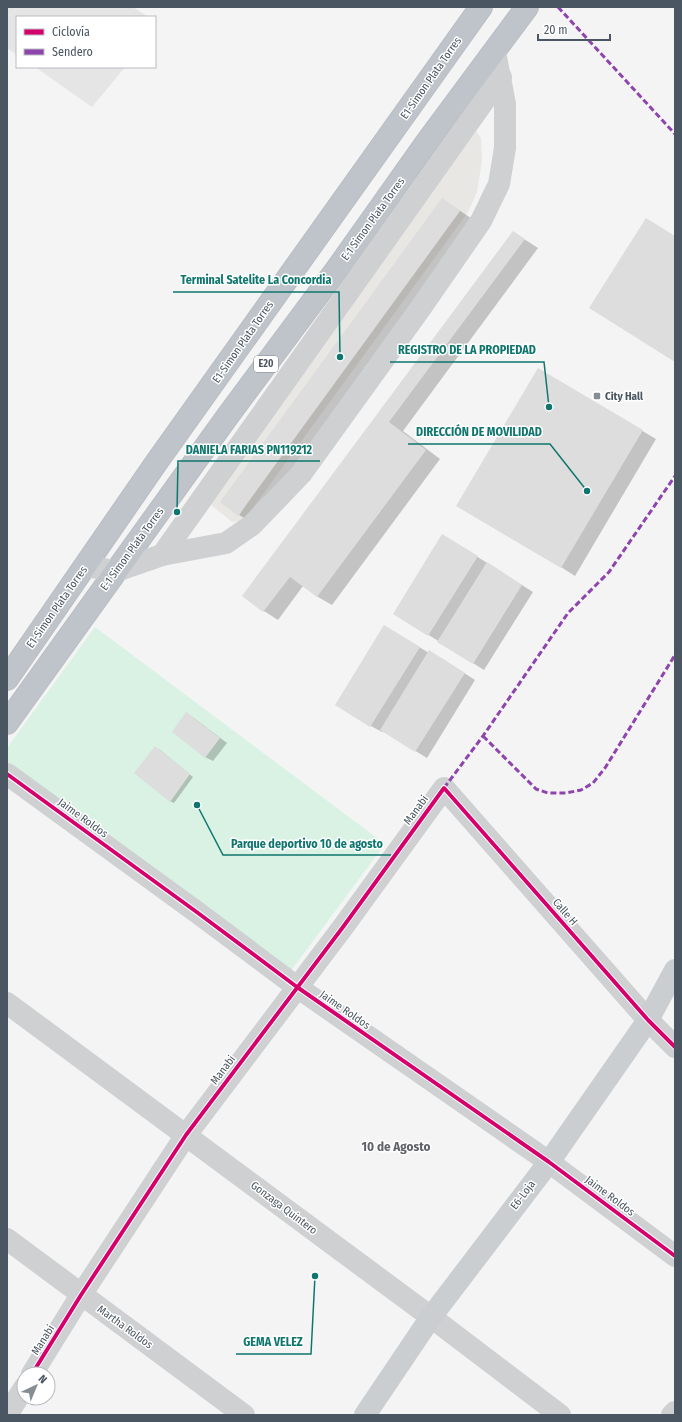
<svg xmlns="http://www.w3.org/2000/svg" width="682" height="1422" viewBox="0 0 682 1422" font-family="'Fira Sans Condensed',sans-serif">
	<rect width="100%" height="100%" fill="#f4f4f4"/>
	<polygon fill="#e8e7e3" points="476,131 481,138 482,160 477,192 468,212 247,516 238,521 232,522 211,505"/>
	<g fill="#e6e5e6">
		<polygon points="7,7 133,7 148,17 17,17 17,55 7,48"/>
		<polygon points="35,67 125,67 92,107"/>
	</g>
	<polygon fill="#d9f2e3" points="95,627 385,844 290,972 7,767 7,748"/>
	<g fill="#0003">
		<polygon points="442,199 474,220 253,523 239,515"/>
		<polygon points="513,232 538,248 403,431 440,459 332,605 318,597 303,586 278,620 264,611 244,596"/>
		<polygon points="538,369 656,439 575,576 561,567"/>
		<polygon points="454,542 533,592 484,670 394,613"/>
		<polygon points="396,633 429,653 441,658 475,680 427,758 383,731 382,732 371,726 337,705"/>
		<polygon points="187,714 194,718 227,743 213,761 205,757"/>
		<polygon points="159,749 193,777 174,803 170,801"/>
	</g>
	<g fill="#ddddde">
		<polygon points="442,198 460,211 238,516 220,502"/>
		<polygon points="646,218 675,236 675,362 589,308"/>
		<polygon points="513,231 525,239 389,422 426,450 317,597 290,577 263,612 242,596"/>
		<polygon points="538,368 643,430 561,568 456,506"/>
		<polygon points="442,534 478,556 428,636 393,614"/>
		<polygon points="487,562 522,585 473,664 437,642"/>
		<polygon points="384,625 420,647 370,727 335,705"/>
		<polygon points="429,650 465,673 415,752 380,730"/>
		<polygon points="186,712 220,738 205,758 172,732"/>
		<polygon points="155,746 190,774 170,802 134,773"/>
	</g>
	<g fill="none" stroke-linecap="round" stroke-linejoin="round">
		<defs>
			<g id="highway">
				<polyline points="7,679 156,463 481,7"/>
				<polyline points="7,723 227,417 337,269 427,142 527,7"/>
			</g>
		</defs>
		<use href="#highway" stroke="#b9bec3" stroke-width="24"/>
		<g stroke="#ced0d2" stroke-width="22">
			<polyline points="162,555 501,77"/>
			<polyline points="85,566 116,571 162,555 226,543 252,525 301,474 420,309 481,221 499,184 505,148 505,104 495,52"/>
			<polyline points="7,774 198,913 297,987 549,1162 675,1256"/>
			<polyline points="7,1003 431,1317 560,1415"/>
			<polyline points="7,1239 244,1415"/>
			<polyline points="32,1374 81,1295 186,1135 343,927 444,788 648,1020 675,1047"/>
			<polyline points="7,1415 24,1388"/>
			<polyline points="672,1415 675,1412"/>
		</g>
		<polyline stroke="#caced1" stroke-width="22" points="365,1415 431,1317 549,1162 648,1020 675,970"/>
		<use href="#highway" stroke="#bec4c9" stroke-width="22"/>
		<g stroke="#8e44ad" stroke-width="3" stroke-dasharray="6 3" stroke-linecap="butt">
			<polyline points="558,7 675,134"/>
			<polyline points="483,736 536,789 548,793 566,793 581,790 593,783 605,768 675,655"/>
			<polyline points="444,788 483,736 568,613 609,572 675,476"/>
		</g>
		<defs>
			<g id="cycleway">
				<polyline points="7,774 198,913 297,987 549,1162 675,1256"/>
				<polyline points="32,1374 81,1295 186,1135 343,927 444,788 648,1020 675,1047"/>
			</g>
		</defs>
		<use href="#cycleway" stroke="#fff" stroke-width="6"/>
		<use href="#cycleway" stroke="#d6006c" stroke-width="4"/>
	</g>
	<rect fill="#868d94" stroke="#fff" stroke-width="1.5" x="593" y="392" width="8" height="8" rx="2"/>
	<g text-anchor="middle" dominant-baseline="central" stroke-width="3" stroke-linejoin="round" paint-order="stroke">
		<rect fill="#fff" stroke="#808990" stroke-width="1" x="254" y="356" width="24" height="16" rx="3"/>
		<g font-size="10" font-weight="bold" fill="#4a5661">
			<text x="266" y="364">E20</text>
		</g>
		<g font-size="11" fill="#4a5661" stroke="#fff">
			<text transform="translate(431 78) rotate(-55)">E1-Simon Plata Torres</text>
			<text transform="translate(373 219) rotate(-54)">E-1 Simon Plata Torres</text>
			<text transform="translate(243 342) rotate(-55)">E1-Simon Plata Torres</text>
			<text transform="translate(132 549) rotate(-54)">E-1 Simon Plata Torres</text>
			<text transform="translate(57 607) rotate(-55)">E1-Simon Plata Torres</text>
			<text transform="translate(416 810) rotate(-54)">Manabi</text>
			<text transform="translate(83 818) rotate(36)">Jaime Roldos</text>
			<text transform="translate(565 912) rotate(49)">Calle H</text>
			<text transform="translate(345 1010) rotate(35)">Jaime Roldos</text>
			<text transform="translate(223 1070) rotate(-53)">Manabi</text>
			<text transform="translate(523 1195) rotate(-53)">E6-Loja</text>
			<text transform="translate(610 1196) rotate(37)">Jaime Roldos</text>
			<text transform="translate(284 1208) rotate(37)">Gonzaga Quintero</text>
			<text transform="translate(125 1327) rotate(36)">Martha Roldos</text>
			<text transform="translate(43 1340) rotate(-58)">Manabi</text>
		</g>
		<g font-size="11" font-weight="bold" fill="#4a5661" stroke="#fff" text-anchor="start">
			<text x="605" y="396">City Hall</text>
		</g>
		<g font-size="13" font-weight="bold" fill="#5f6368" stroke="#fff">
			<text x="396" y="1146">10 de Agosto</text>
		</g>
	</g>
	<path fill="none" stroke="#0f766e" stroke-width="1.5" d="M340 357L339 292H173M549 407L544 362H390M587 491L550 444H408M177 512L178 461H320M197 805L223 855H391M315 1276L311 1354H236"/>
	<g fill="#0f766e" stroke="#fff" stroke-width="1.5">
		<circle cx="340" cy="357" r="4"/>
		<circle cx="549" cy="407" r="4"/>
		<circle cx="587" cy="491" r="4"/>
		<circle cx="177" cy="512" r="4"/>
		<circle cx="197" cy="805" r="4"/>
		<circle cx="315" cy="1276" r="4"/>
	</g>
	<g font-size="12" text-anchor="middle" font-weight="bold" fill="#0f766e" stroke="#fff" stroke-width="3" stroke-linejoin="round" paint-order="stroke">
		<text x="256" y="284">Terminal Satelite La Concordia</text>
		<text x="467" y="354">REGISTRO DE LA PROPIEDAD</text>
		<text x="479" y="436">DIRECCIÓN DE MOVILIDAD</text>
		<text x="249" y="454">DANIELA FARIAS PN119212</text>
		<text x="307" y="848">Parque deportivo 10 de agosto</text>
		<text x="273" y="1346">GEMA VELEZ</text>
	</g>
	<rect width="682" height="1422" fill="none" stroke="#4a5661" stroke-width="16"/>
	<rect x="16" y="16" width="140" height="52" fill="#ffffff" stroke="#b7bbc0"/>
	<rect x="24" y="29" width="20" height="6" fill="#d6006c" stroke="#b7bbc0"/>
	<text x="52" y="36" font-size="12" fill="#4a5661">Ciclovía</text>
	<rect x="24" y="49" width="20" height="6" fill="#8e44ad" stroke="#b7bbc0"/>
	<text x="52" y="56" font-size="12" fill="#4a5661">Sendero</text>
	<g transform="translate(36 1386) rotate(44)"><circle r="19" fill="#ffffff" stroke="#b7bbc0"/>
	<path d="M0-3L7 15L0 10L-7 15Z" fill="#868d94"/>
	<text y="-6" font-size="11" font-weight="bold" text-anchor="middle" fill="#4a5661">N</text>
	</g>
	<path d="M538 34v6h72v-6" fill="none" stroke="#4a5661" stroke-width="2"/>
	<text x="544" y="34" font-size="12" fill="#4a5661" stroke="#ffffff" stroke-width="3" paint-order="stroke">20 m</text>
</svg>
